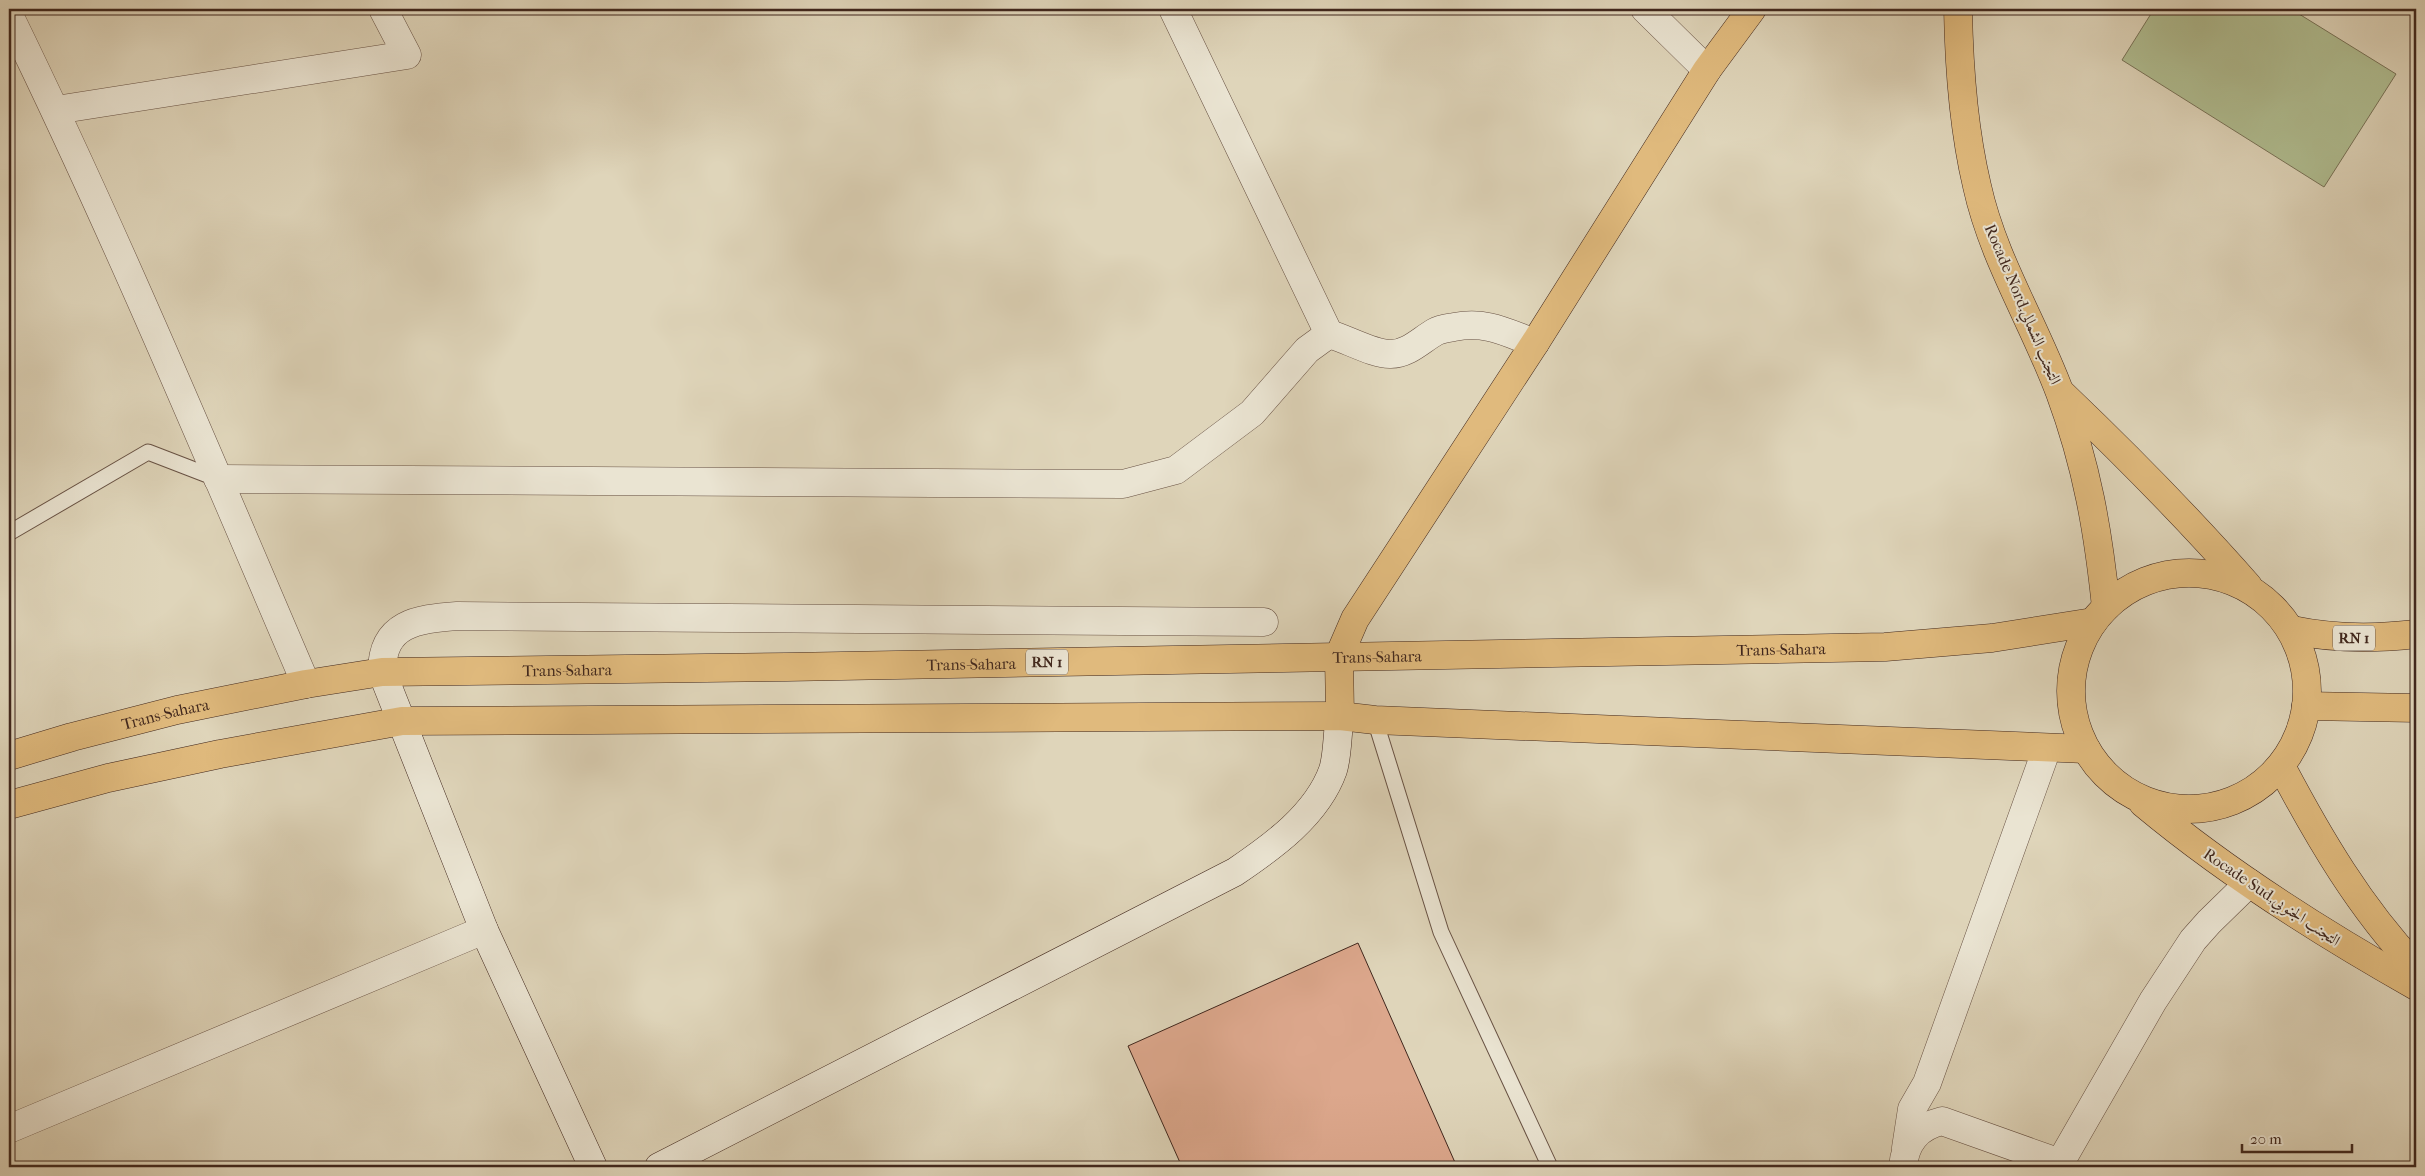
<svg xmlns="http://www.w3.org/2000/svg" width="2425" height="1176" viewBox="0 0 2425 1176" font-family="'IM FELL French Canon',Amiri,serif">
	<rect width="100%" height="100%" fill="#dfd5ba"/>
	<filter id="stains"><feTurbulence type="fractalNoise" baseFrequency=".004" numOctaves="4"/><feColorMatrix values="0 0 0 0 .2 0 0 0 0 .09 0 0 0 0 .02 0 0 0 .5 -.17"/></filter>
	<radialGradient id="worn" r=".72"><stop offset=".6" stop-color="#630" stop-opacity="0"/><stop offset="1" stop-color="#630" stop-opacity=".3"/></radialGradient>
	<polygon fill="#b0bd91" stroke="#787257" points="2154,9 2291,9 2396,74 2324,187 2122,60"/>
	<polygon fill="#dca78c" stroke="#40271d" points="1358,943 1457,1167 1182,1167 1128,1046"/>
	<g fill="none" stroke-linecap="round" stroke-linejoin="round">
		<defs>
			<g id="lane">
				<polyline points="9,533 148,452 218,479"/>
				<polyline points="1375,720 1441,932 1550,1167"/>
			</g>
			<g id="street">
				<polyline points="1173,9 1329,334"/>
				<polyline points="1645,9 1707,70"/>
				<path d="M9 15C116 234 210 460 306 684"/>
				<polyline points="56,110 407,55 383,9"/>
				<path d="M218 479 1123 484 1176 470 1252 413 1307 350 1329 334C1347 339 1375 355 1391 354 1408 354 1421 340 1435 332 1440 329 1448 328 1454 327 1487 321 1505 332 1535 343"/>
				<path d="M382 672C382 623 417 619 457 616L1264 622"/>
				<polyline points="9,1129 484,930"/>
				<polyline points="1906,1148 1912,1109 1927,1083 2047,748"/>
				<path d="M1903 1167C1905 1143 1917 1127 1942 1121L2060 1163"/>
				<polyline points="2061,1167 2060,1163 2153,1001 2193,940 2209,922 2249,883"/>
			</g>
			<g id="secondary">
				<polyline points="382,672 484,930 593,1167"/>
				<path d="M659 1167 1235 872C1272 847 1317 815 1333 770 1338 754 1337 733 1340 716"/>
			</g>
			<g id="primary">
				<path d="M1958 9C1959 68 1963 127 1977 186 1993 259 2034 323 2060 393 2087 466 2098 530 2106 607"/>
				<path d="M2062 394C2127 456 2189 519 2248 586"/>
				<circle cx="2189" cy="691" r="118"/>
				<path d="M2292 630C2334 639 2373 639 2416 634"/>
				<polyline points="2306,706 2416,708"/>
				<polyline points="1340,716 1339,656 1355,619 1535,343 1707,70 1752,9"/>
				<path id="s1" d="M9 756 72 737 177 710 306 684 382 672 787 667 1885 647 1992 638 2093 622"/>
				<path d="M2281 766C2319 838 2360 908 2416 967"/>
				<path d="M2143 803C2227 873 2320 932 2416 986"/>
				<polyline points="9,805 108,778 220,754 402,721 1340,716 1375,720 2086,749"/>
			</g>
		</defs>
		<use href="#lane" stroke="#685244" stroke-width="17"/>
		<use href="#street" stroke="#685244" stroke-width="29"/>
		<use href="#secondary" stroke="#40271d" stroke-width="29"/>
		<use href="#primary" stroke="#40271d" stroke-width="29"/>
		<use href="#lane" stroke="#eae4d2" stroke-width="15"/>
		<use href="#street" stroke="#eae4d2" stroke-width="28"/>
		<use href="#secondary" stroke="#eae4d2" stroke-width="28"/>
		<use href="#primary" stroke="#e0ba7d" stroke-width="28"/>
	</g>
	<g text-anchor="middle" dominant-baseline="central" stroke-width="4" stroke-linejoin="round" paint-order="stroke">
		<g fill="#eae4d2" stroke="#736053" stroke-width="1">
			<rect x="2333" y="625.5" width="42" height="25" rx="4"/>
			<rect x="1026" y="649.5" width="42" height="25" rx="4"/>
		</g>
		<g font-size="15" font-weight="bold" fill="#40271d">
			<text x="2354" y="638">RN 1</text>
			<text x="1047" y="662">RN 1</text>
		</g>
		<g font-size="16" fill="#40271d" stroke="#eae4d2">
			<text transform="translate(2023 304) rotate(67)">Rocade Nord,التجنب الشمالي</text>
			<text stroke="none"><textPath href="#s1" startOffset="1782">Trans-Sahara</textPath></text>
			<text stroke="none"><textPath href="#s1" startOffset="1378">Trans-Sahara</textPath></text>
			<text stroke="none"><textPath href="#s1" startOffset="972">Trans-Sahara</textPath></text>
			<text stroke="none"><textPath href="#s1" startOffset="568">Trans-Sahara</textPath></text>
			<text stroke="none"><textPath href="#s1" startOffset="162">Trans-Sahara</textPath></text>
			<text transform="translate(2272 897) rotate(34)">Rocade Sud,التجنب الجنوبي</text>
		</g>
	</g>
	<rect width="2425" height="1176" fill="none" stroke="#dfd5ba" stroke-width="30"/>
	<rect x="10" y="10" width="2405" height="1156" fill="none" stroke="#40271d" stroke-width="2.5"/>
	<rect x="15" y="15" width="2395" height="1146" fill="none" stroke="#40271d"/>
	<path d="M2242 1144v8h110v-8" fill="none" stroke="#40271d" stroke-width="2.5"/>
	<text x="2250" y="1144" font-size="15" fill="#40271d" stroke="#eae4d2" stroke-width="4" paint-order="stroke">20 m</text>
	<rect width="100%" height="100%" filter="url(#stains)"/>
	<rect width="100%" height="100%" fill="url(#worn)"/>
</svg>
